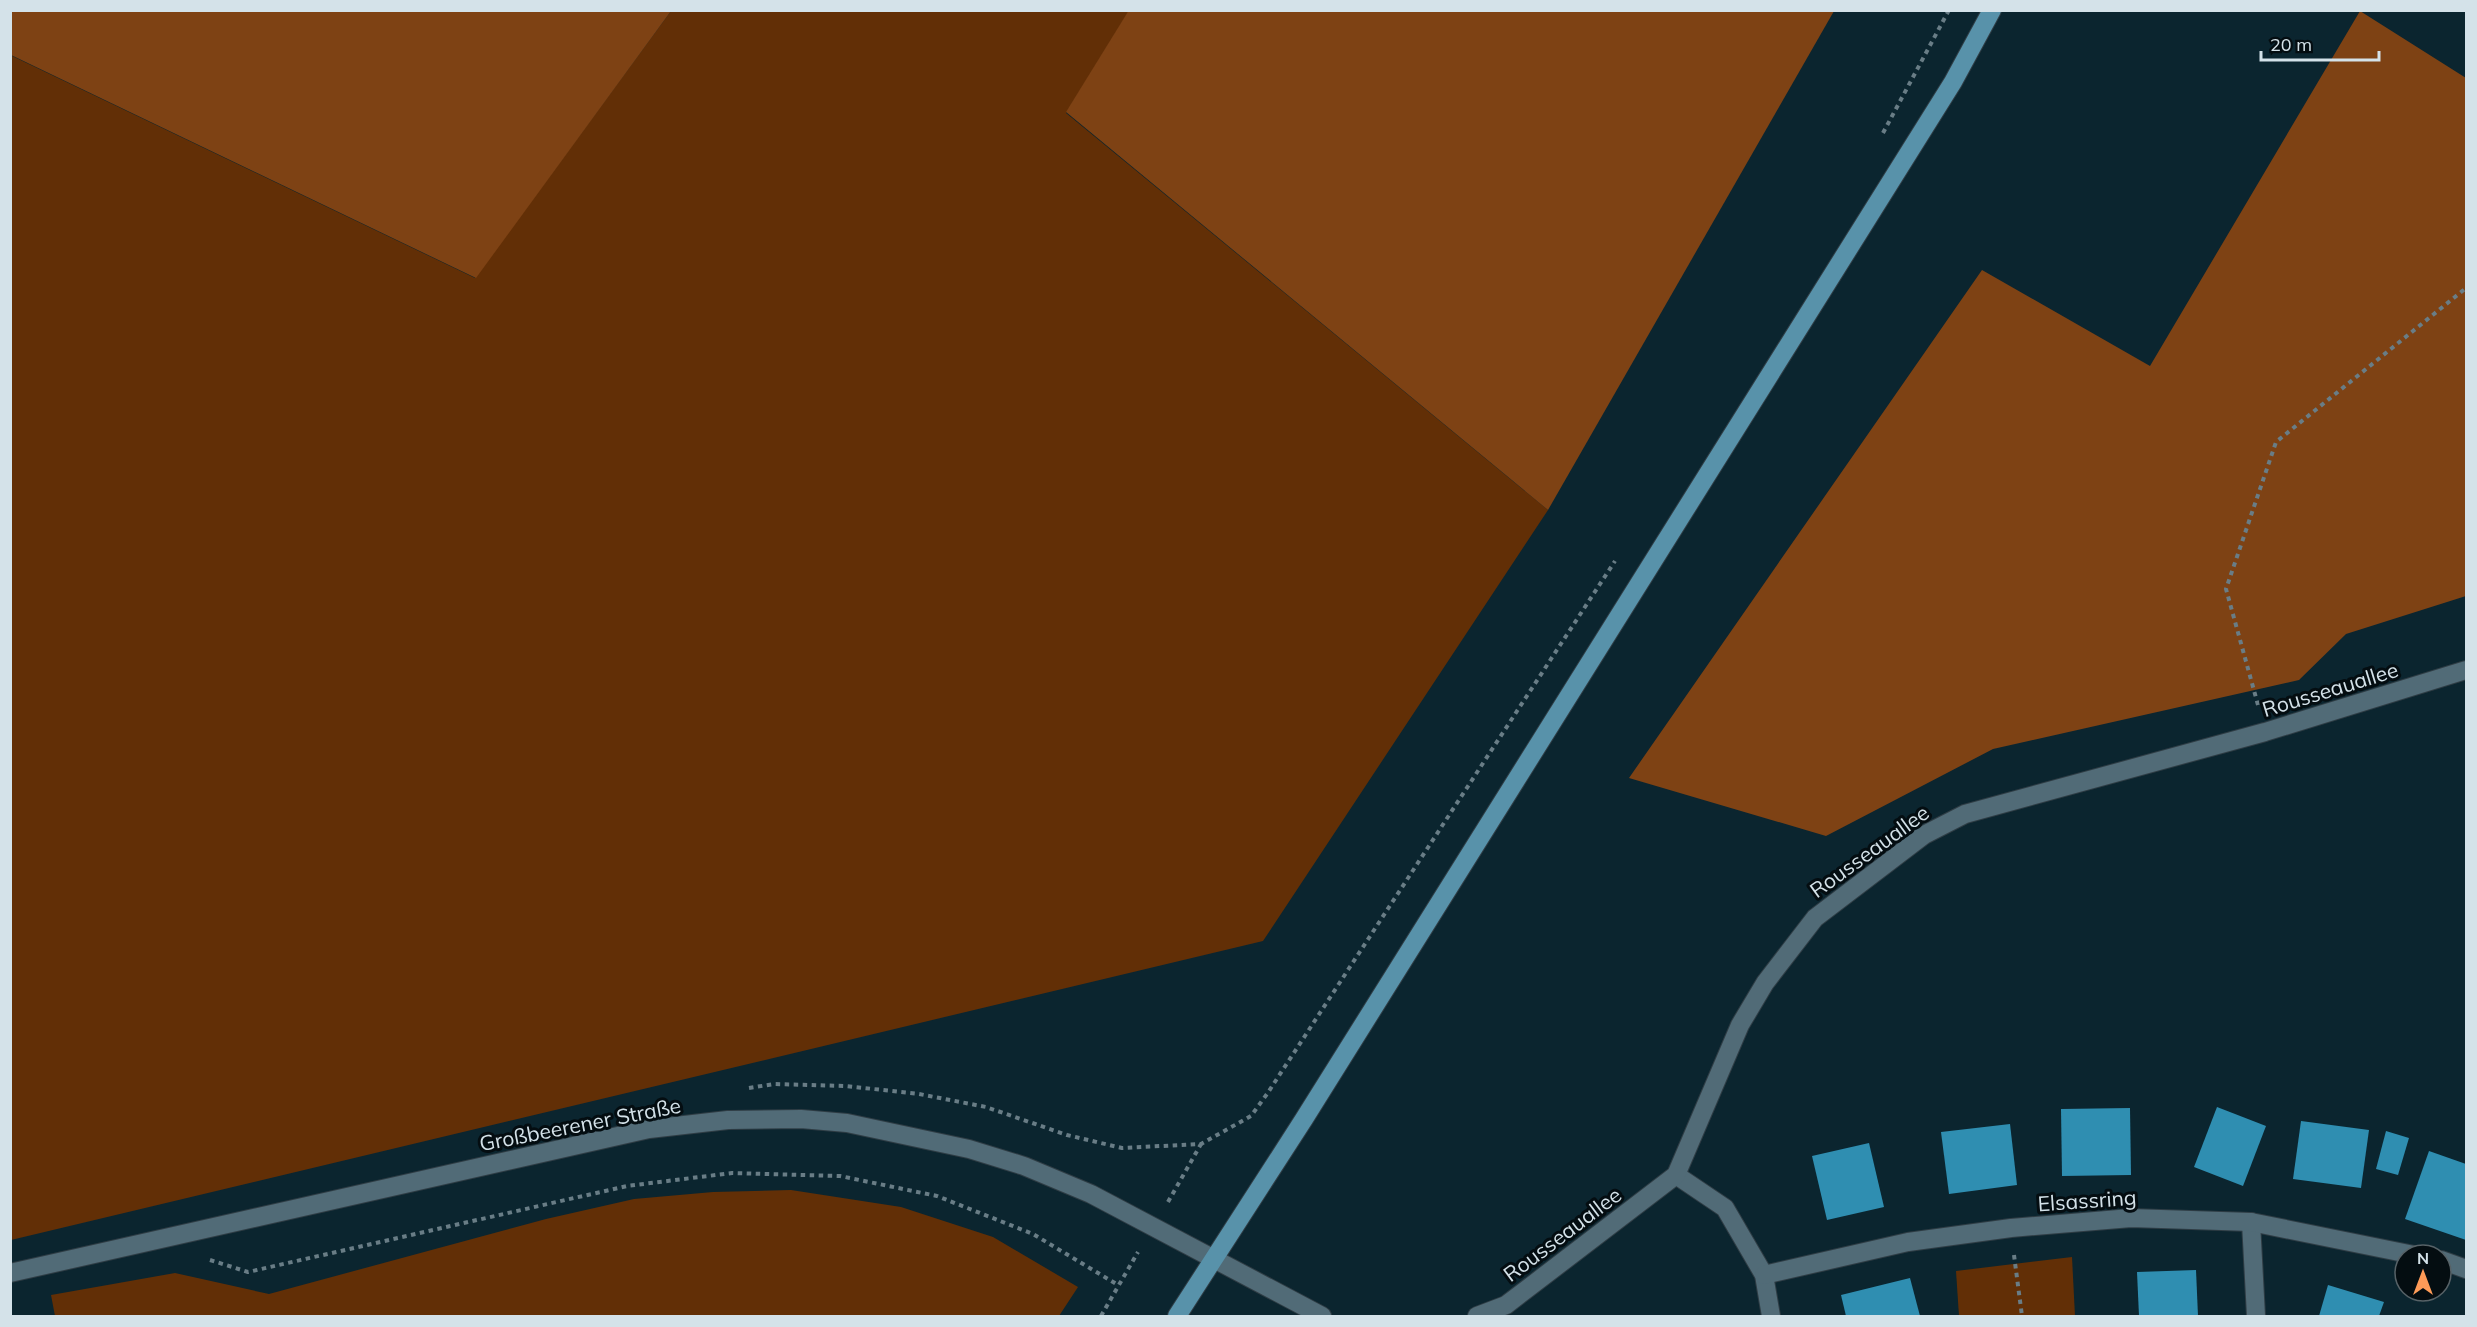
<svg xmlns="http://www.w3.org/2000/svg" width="2477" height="1327" viewBox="0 0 2477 1327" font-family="Mulish,sans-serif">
	<rect width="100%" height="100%" fill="#0b252f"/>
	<g fill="#622f06">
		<polygon points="671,11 1129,11 1066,113 1548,510 1263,941 11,1240 10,55 475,278"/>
		<polygon points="791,1190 901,1207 993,1237 1078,1287 1059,1316 55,1316 51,1295 175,1273 269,1294 546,1219 634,1199 713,1192"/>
		<polygon points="2072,1257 2075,1316 1959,1316 1956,1271"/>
	</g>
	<g fill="#7e4214">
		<polygon points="1129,10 1834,10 1834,11 1548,510 1066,112"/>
		<polygon points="10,11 11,10 671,11 476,278 11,55"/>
		<polygon points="2360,11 2466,78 2466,596 2346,634 2299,680 1993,749 1826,836 1629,778 1982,270 2150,366"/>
	</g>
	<g fill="#2f8eb1">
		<polygon points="2217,1107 2266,1126 2243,1186 2194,1167"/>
		<polygon points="2130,1108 2131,1175 2062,1176 2061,1109"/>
		<polygon points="2301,1121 2369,1130 2361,1188 2293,1179"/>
		<polygon points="2010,1124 2017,1185 1949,1194 1941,1132"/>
		<polygon points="2386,1131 2409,1138 2398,1175 2376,1169"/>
		<polygon points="1869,1143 1884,1207 1827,1220 1812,1156"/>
		<polygon points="2429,1151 2466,1164 2466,1240 2405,1219"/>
		<polygon points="2196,1270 2198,1316 2139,1316 2137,1272"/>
		<polygon points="1910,1278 1920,1316 1846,1316 1841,1295"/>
		<polygon points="2328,1285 2384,1302 2379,1316 2319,1316"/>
	</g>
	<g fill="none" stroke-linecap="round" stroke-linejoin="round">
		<defs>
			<g id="minor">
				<polyline points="1676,1175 1725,1208 1764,1275 1771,1316"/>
				<polyline points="2251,1222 2256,1316"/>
				<polyline points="2441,1260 2466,1269"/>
				<polyline points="10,1273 649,1129 728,1120 801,1119 847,1123 969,1149 1024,1166 1091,1194 1322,1316"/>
				<polyline points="1764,1275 1908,1242 2011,1228 2131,1218 2251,1222 2414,1255"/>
				<polyline points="1477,1316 1506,1305 1676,1175 1740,1025 1765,983 1815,918 1924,835 1965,814 2265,732 2466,670"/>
			</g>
			<polyline id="major" points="1177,1316 1304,1119 1953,82 1992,10"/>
		</defs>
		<use href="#minor" stroke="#2f3d45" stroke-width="20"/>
		<use href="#major" stroke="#2f3d45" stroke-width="20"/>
		<g stroke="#697d86" stroke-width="4" stroke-dasharray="4.5 4.5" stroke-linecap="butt">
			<polyline points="1883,133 1949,10"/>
			<polyline points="2258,705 2226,589 2276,442 2466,288"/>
			<polyline points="749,1088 774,1084 846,1086 919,1094 986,1107 1067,1135 1122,1148 1201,1144 1251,1116 1267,1094 1615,561"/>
			<polyline points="1168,1202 1201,1144"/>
			<polyline points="2014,1255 2022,1316"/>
			<polyline points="210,1260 248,1272 627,1186 732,1173 840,1176 937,1196 1033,1234 1118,1285"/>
			<polyline points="1101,1316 1138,1252"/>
		</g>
		<use href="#minor" stroke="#516b77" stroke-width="18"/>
		<use href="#major" stroke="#5892aa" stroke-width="18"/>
	</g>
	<g text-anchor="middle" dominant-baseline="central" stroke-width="6" stroke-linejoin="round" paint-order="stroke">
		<g font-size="21" fill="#d4e2e9" stroke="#040d11">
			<text transform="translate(2330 689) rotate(-17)">Rousseauallee</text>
			<text transform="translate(1869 851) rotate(-36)">Rousseauallee</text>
			<text transform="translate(580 1124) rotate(-11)">Großbeerener Straße</text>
			<text transform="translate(2087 1200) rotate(-4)">Elsassring</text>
			<text transform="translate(1562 1234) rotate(-37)">Rousseauallee</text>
		</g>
	</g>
	<rect width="2477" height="1327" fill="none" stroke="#d4e2e9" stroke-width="24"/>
	<g transform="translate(2423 1273)"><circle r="28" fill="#040d11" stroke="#576267" stroke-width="1.5"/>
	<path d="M0-4.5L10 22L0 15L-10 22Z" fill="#fe9b58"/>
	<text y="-9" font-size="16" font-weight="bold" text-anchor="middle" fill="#d4e2e9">N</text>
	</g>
	<path d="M2261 51v9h118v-9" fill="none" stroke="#d4e2e9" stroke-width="3"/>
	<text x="2270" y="51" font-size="18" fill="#d4e2e9" stroke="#040d11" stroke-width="4.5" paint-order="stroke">20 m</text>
</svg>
